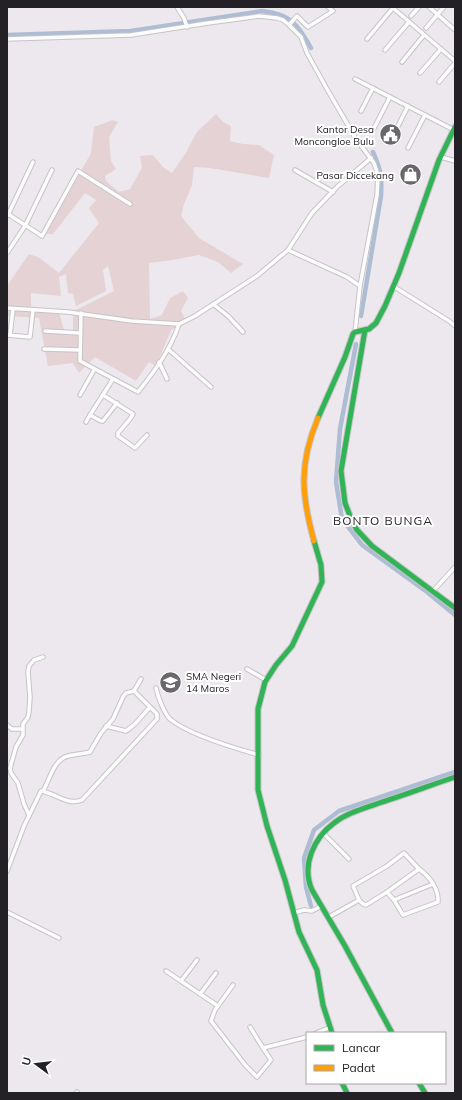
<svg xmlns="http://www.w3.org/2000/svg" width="462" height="1100" viewBox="0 0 462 1100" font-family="Mulish,sans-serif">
	<rect width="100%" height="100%" fill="#ece8ed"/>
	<path fill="#e5d2d5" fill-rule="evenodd" d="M216 114 223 122 231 126 230 141 243 144 259 145 274 155 269 178 210 168 194 167 192 185 184 204 181 216 199 238 243 264 231 273 218 262 199 255 173 260 149 263 150 319 162 315 170 298 183 291 188 298 181 311 186 321 171 330 156 366 149 362 136 381 95 357 79 373 73 363 48 366 39 318 7 316V286L29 254 38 257 59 273 99 223 89 208 96 200 85 193 53 234H46L91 153 94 127 113 120 118 122 109 137 111 161 116 169 105 176 106 181 119 192 130 189 142 168 140 156 153 155 164 168 172 173 185 154 197 132ZM108 266 114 291 78 309 73 310V334H65L59 312 31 310V293L61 296 59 277 66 274 68 293 73 294 76 306 106 291 103 270Z"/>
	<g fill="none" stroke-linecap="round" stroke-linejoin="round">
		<g stroke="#aebdd4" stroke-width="4.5">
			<path d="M7 35 131 31 262 11C290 14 298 24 311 48"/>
			<path d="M361 316 381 196C382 177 381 170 373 152"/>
			<polyline points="356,344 340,429 336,482 342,519 362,545 427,592 455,615"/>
			<polyline points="311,906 306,887 304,858 314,830 339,811 455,772"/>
		</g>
		<defs>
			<g id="street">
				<polyline points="177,7 184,18 187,27"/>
				<polyline points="429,7 455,30"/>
				<polyline points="411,16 419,7"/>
				<polyline points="289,25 297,16 308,27 333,11 328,7"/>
				<polyline points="426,28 444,7"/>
				<polyline points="7,39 131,35 208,23 259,16 277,18 283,20 289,25 301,37 307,53 327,89 356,139 374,163 378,175 377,195 360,286 355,332"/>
				<polyline points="367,39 393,8 455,61"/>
				<polyline points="385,50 409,22"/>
				<polyline points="402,62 424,35"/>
				<polyline points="420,73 441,49"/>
				<polyline points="355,79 454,130"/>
				<polyline points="439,82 455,63"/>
				<polyline points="361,111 373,88"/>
				<polyline points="373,130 390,97"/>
				<polyline points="395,132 408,106"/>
				<polyline points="408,148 425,115"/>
				<polyline points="441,157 455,161"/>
				<polyline points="295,170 333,192"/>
				<polyline points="8,214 42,236 78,171 130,204"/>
				<polyline points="8,215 33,162"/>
				<polyline points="288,250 347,277 360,286"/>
				<polyline points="7,253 25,226 52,170"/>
				<polyline points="393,286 449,321 455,326"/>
				<polyline points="213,304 228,316 243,332"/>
				<polyline points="7,308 68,312 132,321 179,324 195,316 257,276 288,250 312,213 337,187 371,158"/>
				<path d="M81 313 80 361 138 392C154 372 171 349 179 324"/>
				<polyline points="45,331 80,333"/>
				<polyline points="7,335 30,337 33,310"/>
				<polyline points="10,335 13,309"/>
				<polyline points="44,349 80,350"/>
				<polyline points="168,349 211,387"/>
				<polyline points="159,362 167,379"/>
				<polyline points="113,379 90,415 101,421 103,421 117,403"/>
				<polyline points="80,395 94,370"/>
				<polyline points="103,395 133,414 130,419 118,433 118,436 135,448 147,435"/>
				<polyline points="86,422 90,415"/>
				<polyline points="433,591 455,567"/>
				<polyline points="247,669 266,680"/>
				<path d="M156 688C158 697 164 713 170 719 189 735 234 748 259 755"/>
				<polyline points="7,725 12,729 22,729"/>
				<polyline points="106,726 126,731 135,724 150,707"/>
				<path d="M43 791C50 779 54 759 68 756 75 754 83 754 90 752L101 733 113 719 123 697 126 693 134 691"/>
				<polyline points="29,815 24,804 18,783 11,773 10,768 16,747 23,735 23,724 28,717 29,712 30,697 28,672 29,666 34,660 43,657"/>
				<polyline points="323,833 349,859"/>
				<path d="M7 871 24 826 41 791C55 793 68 806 82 800L157 719V714L134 691 141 679"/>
				<path d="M387 892 394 900 403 915 438 902C439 889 430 877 419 869"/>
				<polyline points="394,900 433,884"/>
				<polyline points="7,912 59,938"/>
				<polyline points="294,913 304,910 312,911 321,906"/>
				<polyline points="329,917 359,900 353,886 387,866 404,853 419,869 387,892 366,905 363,904 359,900"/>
				<polyline points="166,971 218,1006"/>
				<polyline points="181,981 197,960"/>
				<polyline points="233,985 215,1010 211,1021 246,1066 257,1077 271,1060 263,1048"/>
				<polyline points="200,994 216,973"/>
				<polyline points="250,1027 263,1048 307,1037"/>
				<polyline points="316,1033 331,1027"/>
				<polyline points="76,1093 77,1092"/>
			</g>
			<g id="fast">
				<polyline points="365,330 341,471 345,503 352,521 357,530 372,546 455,608"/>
				<polyline points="318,418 345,357 353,334 355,332 369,329 376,323 385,306 399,273 439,160 455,127"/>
				<polyline points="314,541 321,565 322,582 292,646 276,665 265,682 258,709 258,790 267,826 285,880 299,932 317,970 323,1005 332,1033"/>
				<path d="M392 1033 345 946 312 890C301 865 314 838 334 823 348 812 366 808 382 802 407 794 431 785 455 777"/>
				<polyline points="342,1083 347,1093"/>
				<polyline points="419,1083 425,1093"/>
			</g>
			<path id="slow" d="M314 541C301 494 299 463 318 418"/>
		</defs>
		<use href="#street" stroke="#c7c4c8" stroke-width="5.5"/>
		<use href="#fast" stroke="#c7c4c8" stroke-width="7"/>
		<use href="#slow" stroke="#c7c4c8" stroke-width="7"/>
		<use href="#street" stroke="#fcfcfc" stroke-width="3.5"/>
		<use href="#fast" stroke="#30b455" stroke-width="5"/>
		<use href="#slow" stroke="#ff9f0a" stroke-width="5"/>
	</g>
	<defs>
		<symbol id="civic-disc" viewBox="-11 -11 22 22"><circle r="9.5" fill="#69676b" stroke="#fff"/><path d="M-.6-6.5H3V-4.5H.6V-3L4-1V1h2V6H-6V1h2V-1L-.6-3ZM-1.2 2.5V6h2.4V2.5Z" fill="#fff"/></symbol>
		<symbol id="shop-disc" viewBox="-11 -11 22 22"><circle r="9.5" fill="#69676b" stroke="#fff"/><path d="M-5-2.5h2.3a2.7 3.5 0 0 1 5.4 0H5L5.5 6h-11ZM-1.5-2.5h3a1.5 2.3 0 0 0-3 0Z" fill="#fff"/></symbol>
		<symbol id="school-disc" viewBox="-11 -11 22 22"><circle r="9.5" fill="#69676b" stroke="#fff"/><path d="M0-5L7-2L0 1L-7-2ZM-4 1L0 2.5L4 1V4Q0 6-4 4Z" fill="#fff"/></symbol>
	</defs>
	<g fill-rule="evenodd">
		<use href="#civic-disc" x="378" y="122" width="25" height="25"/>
		<use href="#shop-disc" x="398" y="162" width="25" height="25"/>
		<use href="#school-disc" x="158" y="670" width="25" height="25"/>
	</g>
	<g text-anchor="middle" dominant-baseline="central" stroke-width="4" stroke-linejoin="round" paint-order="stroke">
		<g font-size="10" fill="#232125" stroke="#fff" text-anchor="end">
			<text x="374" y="129">Kantor Desa<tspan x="374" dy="12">Moncongloe Bulu</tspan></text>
			<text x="394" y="175">Pasar Diccekang</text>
			<text x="186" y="676" text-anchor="start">SMA Negeri<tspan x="186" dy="12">14 Maros</tspan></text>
		</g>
		<g font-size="12" letter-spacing="1" fill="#232125" stroke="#fff">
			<text x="383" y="520">BONTO BUNGA</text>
		</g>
	</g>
	<rect width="462" height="1100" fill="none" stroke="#232125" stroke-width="16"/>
	<rect x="306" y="1032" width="140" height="52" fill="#ffffff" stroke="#a7a6a8"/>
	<rect x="314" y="1045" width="20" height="6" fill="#30b455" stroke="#a7a6a8"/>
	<text x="342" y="1052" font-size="12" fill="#232125">Lancar</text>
	<rect x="314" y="1065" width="20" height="6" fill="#ff9f0a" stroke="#a7a6a8"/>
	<text x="342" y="1072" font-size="12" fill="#232125">Padat</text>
	<g transform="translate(36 1064) rotate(285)" stroke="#ffffff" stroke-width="3" paint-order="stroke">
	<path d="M0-3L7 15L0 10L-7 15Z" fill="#232125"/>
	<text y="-6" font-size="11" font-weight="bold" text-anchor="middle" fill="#232125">U</text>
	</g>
</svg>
